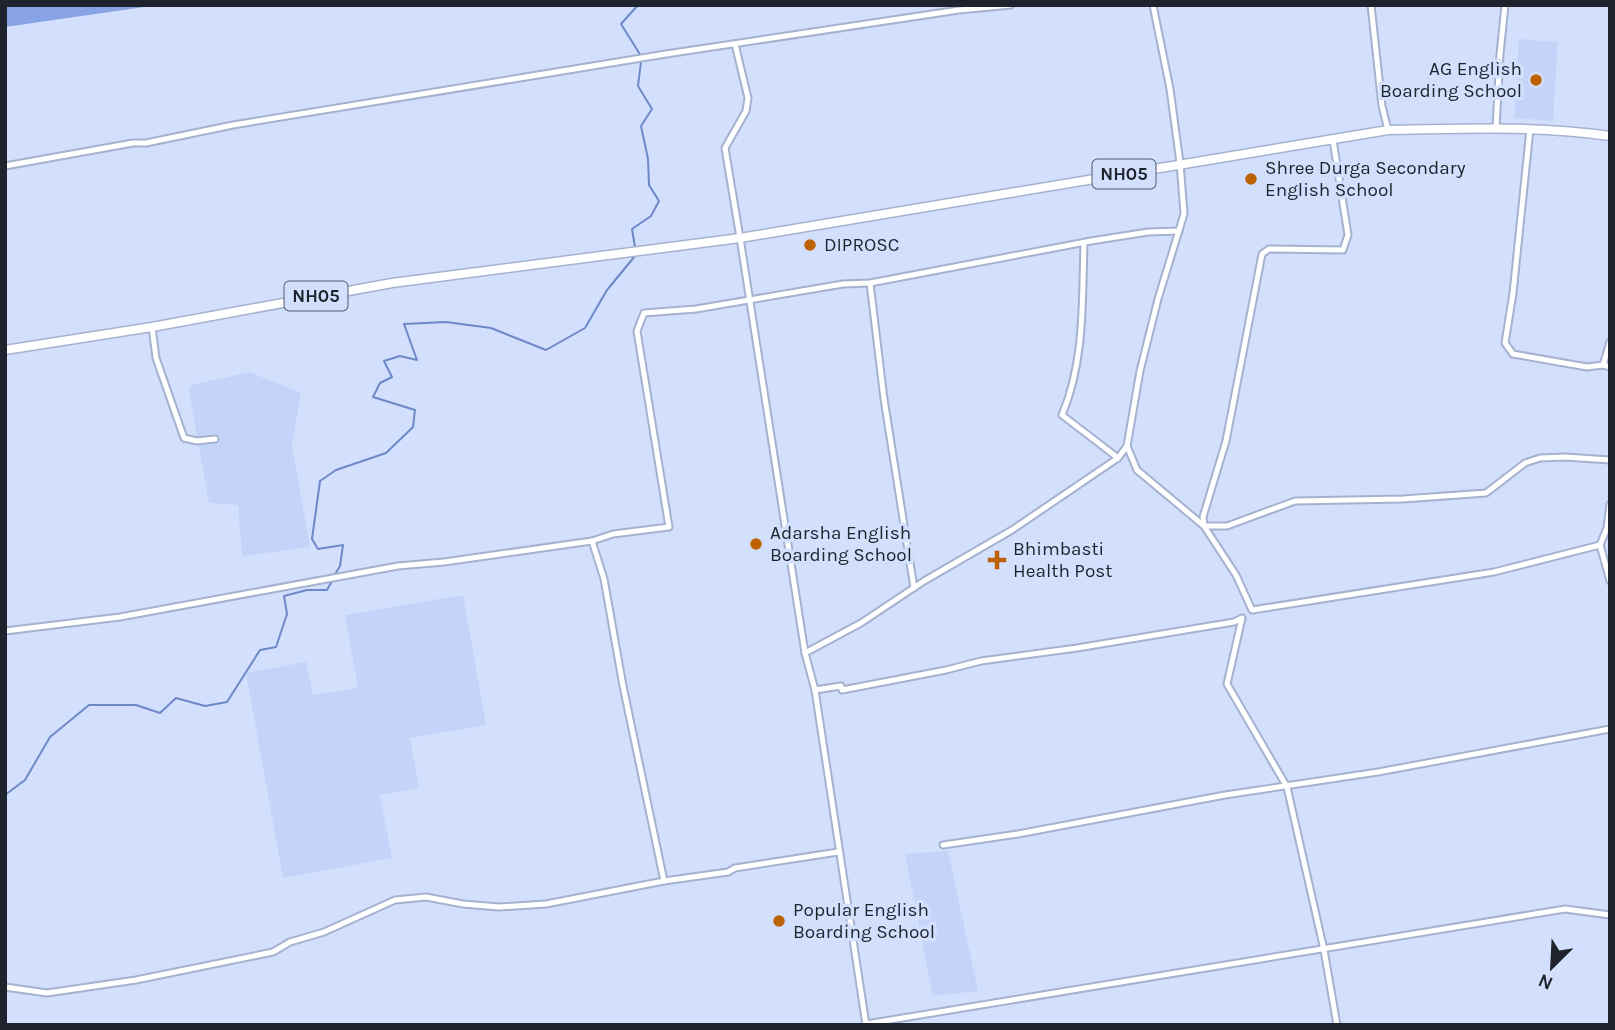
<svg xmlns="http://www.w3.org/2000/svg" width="1615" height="1030" viewBox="0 0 1615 1030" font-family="Karla,sans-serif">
	<rect width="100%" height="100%" fill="#d2dffd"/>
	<g fill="#c4d4f8">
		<polygon points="1519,39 1558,42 1553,121 1514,118"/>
		<polygon points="250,372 301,393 292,445 310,547 242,556 238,505 209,503 189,391 192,385"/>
		<polygon points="463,595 486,725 410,738 419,788 380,795 392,858 283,878 246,673 306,662 313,695 358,688 345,615"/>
		<polygon points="948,851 978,991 933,996 905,854"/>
	</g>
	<polygon fill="#87a3e3" points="5,5 158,5 5,27"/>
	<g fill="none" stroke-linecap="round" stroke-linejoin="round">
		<g stroke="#6e89c8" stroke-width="2">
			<polyline points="638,5 621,24 641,56"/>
			<polyline points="635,247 632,229 651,216 659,201 649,185 648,159 641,126 652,109 638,86 641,62"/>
			<polyline points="334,576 340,566 343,545 318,549 312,539 320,481 336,470 386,453 413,427 415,410 373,397 380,383 392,377 384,361 400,356 417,360 404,324 446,322 491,328 546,350 585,328 607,290 635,256"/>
			<polyline points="5,795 25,780 50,737 89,705 136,705 160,713 176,698 205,706 227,702 260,650 276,647 287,614 284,596 307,590 327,590 332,581"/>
		</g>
		<defs>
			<g id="street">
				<polyline points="1371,5 1382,106 1388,130"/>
				<polyline points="735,44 748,98 746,111 725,148 740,238 805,653 815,690 866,1025"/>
				<polyline points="1496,128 1500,54 1505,5"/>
				<polyline points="1530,129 1513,293 1505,343 1513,354 1587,367 1603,365 1610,367"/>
				<polyline points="1333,140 1348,235 1343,250 1269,249 1262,254 1226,441 1203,517 1204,526 1227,526 1295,501 1403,499 1486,493 1525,463 1540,458 1565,457 1610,460"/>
				<polyline points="5,166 133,143 146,143 233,125 666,54 959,10 1011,5"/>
				<path d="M1084 243C1082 300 1085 361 1062 415L1118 458"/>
				<polyline points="870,283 884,399 914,588"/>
				<polyline points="152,327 156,358 184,438 197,441 215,439"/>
				<polyline points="1603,365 1610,342"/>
				<polyline points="1127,446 1137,470 1204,526 1236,575 1252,610 1494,572 1600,545"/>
				<polyline points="1610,504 1607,528 1600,545 1610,581"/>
				<polyline points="5,631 120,617 398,566 444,562 592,541"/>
				<polyline points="805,653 861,623 924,581 1012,530 1118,458 1127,446 1140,371 1158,299 1184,214 1180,163 1170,89 1153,5"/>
				<polyline points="815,690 841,686 842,690 946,670 981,661 1077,648 1234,622 1242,618 1227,684 1287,787 1324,950 1337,1025"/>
				<polyline points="943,845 1018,834 1225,795 1378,772 1610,729"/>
				<polyline points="664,881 623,686 604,579 592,541 613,534 669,527 637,331 644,313 696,309 843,284 870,283 1091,241 1148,232 1179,231"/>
				<polyline points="5,987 47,993 136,980 273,952 290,942 324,932 395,900 426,897 463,904 499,907 546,904 664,881 728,872 735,868 838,852"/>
				<polyline points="866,1024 1565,909 1610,915"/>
			</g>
			<path id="primary" d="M5 350 152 327 392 283 740 238 1388 130C1462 129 1536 125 1610 136"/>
		</defs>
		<use href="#street" stroke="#a5b2cf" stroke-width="9"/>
		<use href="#primary" stroke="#a5b2cf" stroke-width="11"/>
		<use href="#street" stroke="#fff" stroke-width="5"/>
		<use href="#primary" stroke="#fff" stroke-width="8"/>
	</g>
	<g fill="#bd6303" stroke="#d2dffd" stroke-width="2.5">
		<circle cx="1536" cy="80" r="7"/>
		<circle cx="1251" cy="179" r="7"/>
		<circle cx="810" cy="245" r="7"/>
		<circle cx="756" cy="544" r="7"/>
		<path d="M993.5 549.5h7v7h7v7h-7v7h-7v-7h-7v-7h7z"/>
		<circle cx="779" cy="921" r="7"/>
	</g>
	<g text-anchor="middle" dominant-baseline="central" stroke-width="7" stroke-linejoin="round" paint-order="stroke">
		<g fill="#d2dffd" stroke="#545b6b" stroke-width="2">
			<rect x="1092.5" y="159.5" width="63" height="29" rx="5"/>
			<rect x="284.5" y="281.5" width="63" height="29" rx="5"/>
		</g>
		<g font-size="18" font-weight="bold" fill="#1e232d">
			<text x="1124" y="174">NH05</text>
			<text x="316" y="296">NH05</text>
		</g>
		<g font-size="19" fill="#1e232d" stroke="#d2dffd" text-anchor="start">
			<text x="1522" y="69" text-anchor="end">AG English<tspan x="1522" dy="22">Boarding School</tspan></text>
			<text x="1265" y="168">Shree Durga Secondary<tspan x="1265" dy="22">English School</tspan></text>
			<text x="824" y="245">DIPROSC</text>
			<text x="770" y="533">Adarsha English<tspan x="770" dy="22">Boarding School</tspan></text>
			<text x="1013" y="549">Bhimbasti<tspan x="1013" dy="22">Health Post</tspan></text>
			<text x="793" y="910">Popular English<tspan x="793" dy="22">Boarding School</tspan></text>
		</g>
	</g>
	<rect width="1615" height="1030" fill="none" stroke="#1e232d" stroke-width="14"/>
	<g transform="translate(1552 967) rotate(204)" stroke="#d2dffd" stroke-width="5" paint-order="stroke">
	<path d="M0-5L12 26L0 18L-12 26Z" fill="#1e232d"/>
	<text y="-10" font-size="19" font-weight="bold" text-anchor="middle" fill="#1e232d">N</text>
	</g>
</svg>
